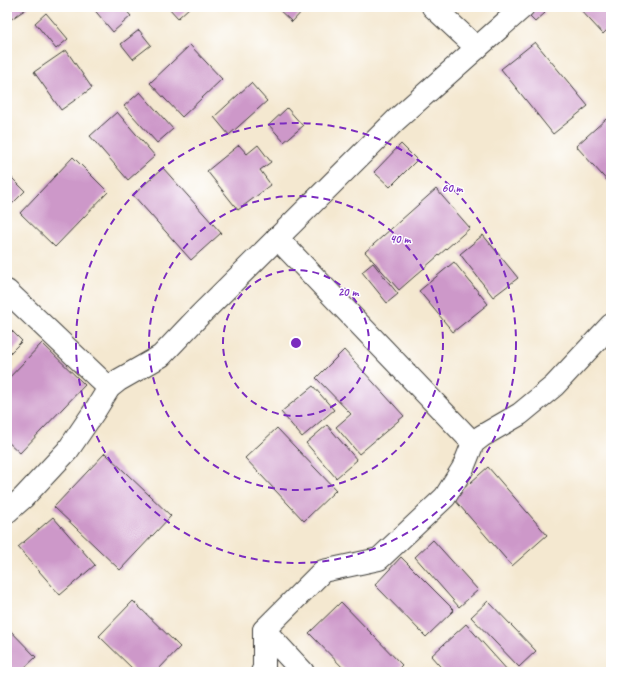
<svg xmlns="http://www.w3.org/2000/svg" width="618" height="679" viewBox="0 0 618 679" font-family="Caveat,sans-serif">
	<rect width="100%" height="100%" fill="#fff"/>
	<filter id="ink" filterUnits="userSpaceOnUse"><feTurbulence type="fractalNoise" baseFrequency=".025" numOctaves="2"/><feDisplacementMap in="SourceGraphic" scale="8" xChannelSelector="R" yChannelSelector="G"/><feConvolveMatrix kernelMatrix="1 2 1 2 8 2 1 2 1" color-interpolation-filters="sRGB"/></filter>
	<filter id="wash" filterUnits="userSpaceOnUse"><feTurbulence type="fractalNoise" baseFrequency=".012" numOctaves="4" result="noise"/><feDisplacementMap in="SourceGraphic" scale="16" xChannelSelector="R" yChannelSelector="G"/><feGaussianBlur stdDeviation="0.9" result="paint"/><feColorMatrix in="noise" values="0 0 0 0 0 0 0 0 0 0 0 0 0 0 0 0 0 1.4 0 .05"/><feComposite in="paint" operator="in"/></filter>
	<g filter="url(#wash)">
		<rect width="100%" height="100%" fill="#f4e8d0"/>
		<g id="blocks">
			<g fill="#cd98c9">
				<polygon points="7,7 29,7 7,22"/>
				<polygon points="92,7 123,7 131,16 113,32"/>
				<polygon points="168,7 190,7 178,18"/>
				<polygon points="276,7 306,7 292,22"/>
				<polygon points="539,7 545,13 535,22 529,16"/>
				<polygon points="578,7 611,7 611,26 603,34"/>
				<polygon points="46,13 68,39 56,49 35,23"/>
				<polygon points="139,30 151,45 133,59 121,44"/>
				<polygon points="535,42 588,106 553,134 501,69"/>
				<polygon points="190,45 222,79 182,117 150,83"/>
				<polygon points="66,50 92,88 61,110 34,72"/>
				<polygon points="251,83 267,101 229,135 214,117"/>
				<polygon points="140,92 173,129 157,143 124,106"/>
				<polygon points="287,108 303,126 284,142 269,125"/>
				<polygon points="117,112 155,156 128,180 90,136"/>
				<polygon points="606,119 611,125 611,185 576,146"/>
				<polygon points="401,144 417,160 390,187 374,172"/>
				<polygon points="239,145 247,154 258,145 271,162 260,170 271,185 238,210 207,171"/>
				<polygon points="73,157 108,192 55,247 20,213"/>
				<polygon points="163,168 221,233 191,260 133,195"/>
				<polygon points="7,173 25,191 7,209"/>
				<polygon points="436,189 470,228 399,290 365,252"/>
				<polygon points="483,235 518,278 493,297 460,254"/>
				<polygon points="454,262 488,304 453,332 419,291"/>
				<polygon points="373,263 398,294 387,303 362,272"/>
				<polygon points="7,326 22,341 7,356"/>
				<polygon points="42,343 85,385 20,453 7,441 7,380"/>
				<polygon points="344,350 404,416 359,454 336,427 351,414 316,378"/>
				<polygon points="313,386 334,410 302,437 281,412"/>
				<polygon points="327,425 357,460 336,478 306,443"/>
				<polygon points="277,428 336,490 304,521 245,458"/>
				<polygon points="105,453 171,516 120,570 54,507"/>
				<polygon points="488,467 547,535 512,566 453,498"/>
				<polygon points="53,517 95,565 60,595 18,547"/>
				<polygon points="433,540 478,590 459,607 415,557"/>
				<polygon points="401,557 454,610 426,637 375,585"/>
				<polygon points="133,601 180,647 156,672 136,672 99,636"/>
				<polygon points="488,601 536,651 519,667 471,617"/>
				<polygon points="341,602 402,665 395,672 347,672 309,633"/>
				<polygon points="466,624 509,672 445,672 431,656"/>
				<polygon points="7,627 36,657 20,672 7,672"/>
			</g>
		</g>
	</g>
	<g filter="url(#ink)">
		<use href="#blocks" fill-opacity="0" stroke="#3c3b37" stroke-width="1"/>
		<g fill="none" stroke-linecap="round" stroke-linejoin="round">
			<defs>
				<g id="minor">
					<polyline points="433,7 477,48"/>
					<polyline points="277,238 473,443"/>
					<polyline points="7,291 109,388"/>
					<polyline points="7,512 23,498 68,450 96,409 109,388 119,380 161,356 199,316 396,120 523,7"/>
					<polyline points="264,630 303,672"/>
					<polyline points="262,672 264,671 264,630 323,571 379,559 445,497 463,468 473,443 482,436 520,414 554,386 611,325"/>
				</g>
			</defs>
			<use href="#minor" stroke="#3c3b37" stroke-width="24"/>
			<use href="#minor" stroke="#fff" stroke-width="22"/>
		</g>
	</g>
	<g fill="none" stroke="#7b2cbf" stroke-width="2" stroke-dasharray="7 5">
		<circle cx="296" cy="343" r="73"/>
		<circle cx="296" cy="343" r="147"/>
		<circle cx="296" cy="343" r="220"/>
	</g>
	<circle cx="296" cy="343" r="6" fill="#7b2cbf" stroke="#fff" stroke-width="2"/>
	<g font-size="12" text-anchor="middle" font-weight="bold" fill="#7b2cbf" stroke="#fff" stroke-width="3" stroke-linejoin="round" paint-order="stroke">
		<text x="452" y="192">60 m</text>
		<text x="400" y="243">40 m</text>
		<text x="348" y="296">20 m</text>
	</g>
	<rect width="618" height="679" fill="none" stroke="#fff" stroke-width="24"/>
</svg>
